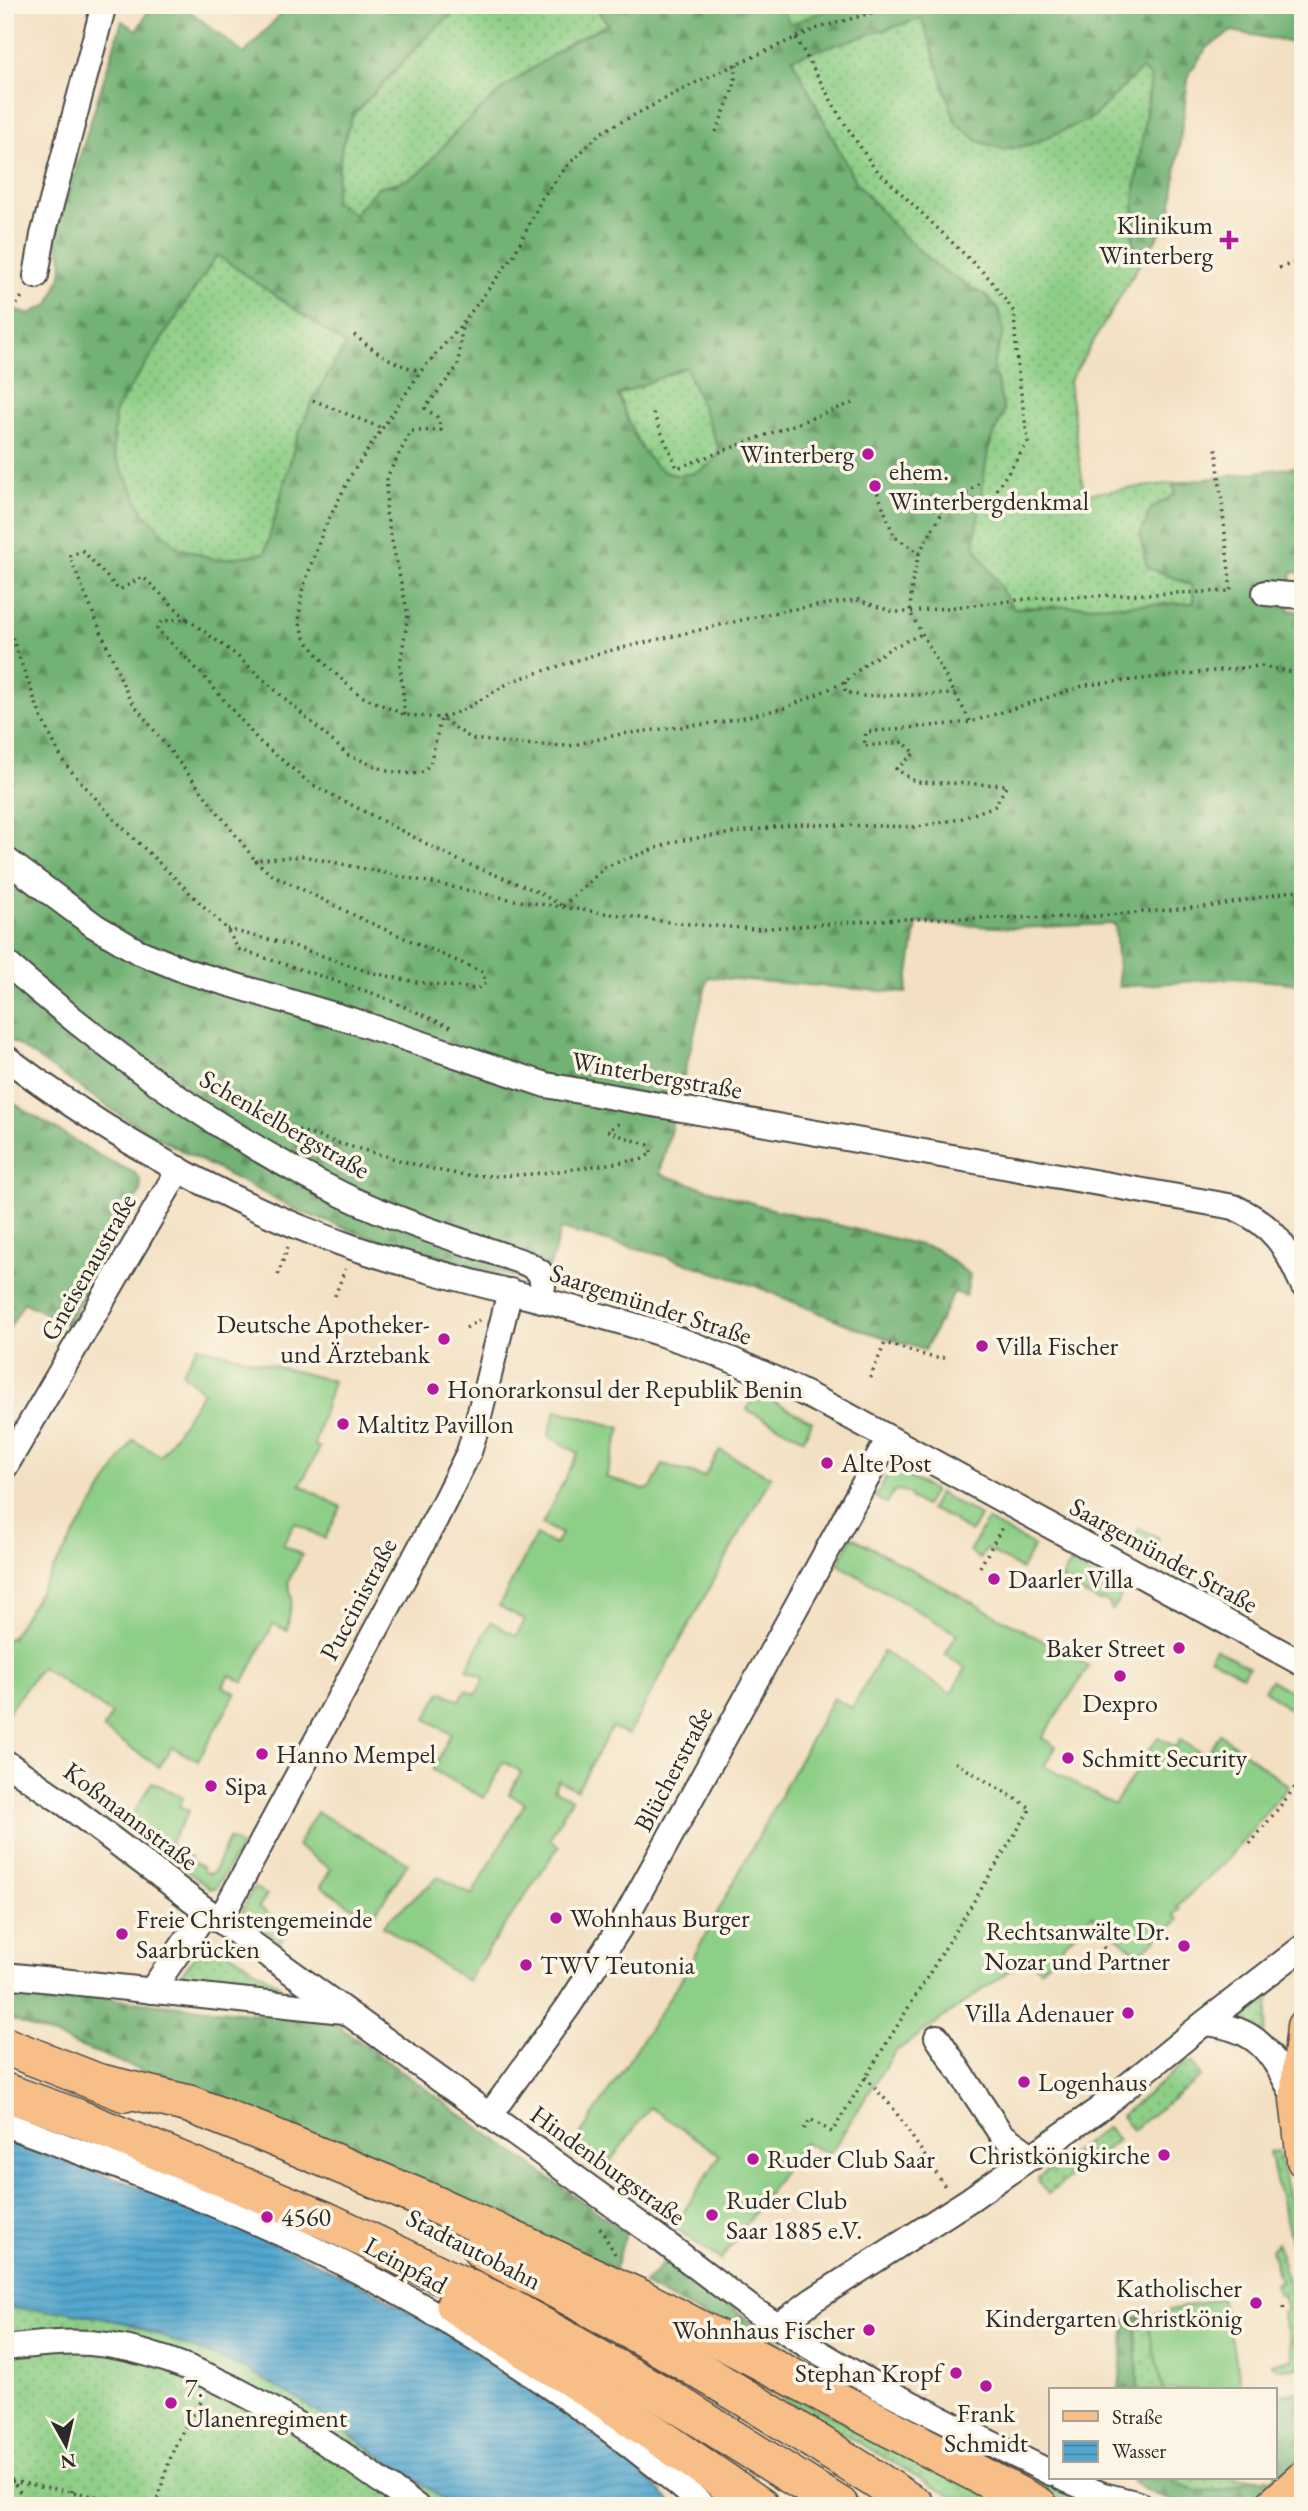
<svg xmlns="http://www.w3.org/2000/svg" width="1308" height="2511" viewBox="0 0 1308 2511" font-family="'EB Garamond',serif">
	<defs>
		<pattern id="grass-dots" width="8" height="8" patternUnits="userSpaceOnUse" patternTransform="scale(1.75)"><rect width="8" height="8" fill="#8ecf87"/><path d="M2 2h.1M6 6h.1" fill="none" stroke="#74a86f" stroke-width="1.8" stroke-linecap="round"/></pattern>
		<pattern id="forest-firs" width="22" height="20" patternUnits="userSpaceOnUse" patternTransform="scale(1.75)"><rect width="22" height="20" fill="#72b274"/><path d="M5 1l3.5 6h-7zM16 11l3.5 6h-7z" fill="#5e915f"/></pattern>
		<pattern id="water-rules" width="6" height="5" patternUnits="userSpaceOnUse" patternTransform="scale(1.75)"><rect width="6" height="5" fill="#53a7cf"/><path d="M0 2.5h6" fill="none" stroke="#4588a8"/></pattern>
	</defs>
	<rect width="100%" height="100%" fill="#fcf5e5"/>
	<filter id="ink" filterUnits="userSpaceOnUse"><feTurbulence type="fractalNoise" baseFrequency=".0143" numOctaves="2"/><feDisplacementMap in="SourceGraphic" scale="14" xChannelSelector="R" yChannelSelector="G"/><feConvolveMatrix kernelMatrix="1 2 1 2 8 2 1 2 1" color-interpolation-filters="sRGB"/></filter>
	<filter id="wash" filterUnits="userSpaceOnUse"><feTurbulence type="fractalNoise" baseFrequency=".00686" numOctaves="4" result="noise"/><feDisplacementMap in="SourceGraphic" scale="28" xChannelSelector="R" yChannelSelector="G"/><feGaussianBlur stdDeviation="1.57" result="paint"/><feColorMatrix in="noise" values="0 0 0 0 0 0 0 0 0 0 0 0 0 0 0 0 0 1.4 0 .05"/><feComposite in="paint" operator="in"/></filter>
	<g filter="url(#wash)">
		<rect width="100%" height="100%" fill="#f3e0c2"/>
		<g fill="url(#grass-dots)" stroke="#5c7d59" stroke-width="2">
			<polygon points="463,5 593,5 608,24 571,42 507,86 458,129 420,173 407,180 378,187 354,214 334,201 342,146 353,115 433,30"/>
			<polygon points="922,18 956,123 1032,144 1092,118 1141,69 1151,77 1135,190 1133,244 1142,260 1069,382 1084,494 1174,483 1175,494 1151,509 1147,567 1192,585 1194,603 1013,608 974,545 988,449 1004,411 993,365 1004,331 989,298 937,267 901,234 855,181 791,58"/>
			<polygon points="217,255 346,344 313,400 296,440 265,553 217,560 177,547 144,513 113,451 115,411"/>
			<path d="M686 367 720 452C713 464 704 471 690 474 646 484 631 425 618 395Z"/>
			<polygon points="209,1939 281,1986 179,1977"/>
			<polygon points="1270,1990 1265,2033 1237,2015"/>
			<polygon points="1185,2063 1192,2063 1201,2077 1132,2130 1121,2116"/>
			<polygon points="1107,2127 1118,2140 1048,2194 1039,2182 1038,2178"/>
			<polygon points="1278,2151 1303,2257 1303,2287 1269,2153"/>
			<path d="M1277 2243 1303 2341V2366C1291 2369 1281 2371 1271 2364L1294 2358 1282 2312 1287 2310 1283 2295 1278 2294 1275 2283 1280 2282 1271 2250Z"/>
			<polygon points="5,2308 64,2311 127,2323 240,2366 301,2401 453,2506 5,2506"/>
			<polygon points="1148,2314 1146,2316 1163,2390 1138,2390 1136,2322"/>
			<polygon points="690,2345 1012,2506 968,2506"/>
			<path d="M1170 2478H1250C1231 2495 1188 2497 1170 2478Z"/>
		</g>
		<g fill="url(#forest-firs)" stroke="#4e6e50" stroke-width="2" fill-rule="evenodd">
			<path d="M152 5H182L244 54 289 5H463L433 30 353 115 342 146 334 201 354 214 378 187 407 180 420 173 458 129 507 86 571 42 608 24 593 5H1303V45L1232 31 1208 47 1189 73 1170 219 1142 260 1133 244 1135 190 1151 77 1141 69 1092 118 1032 144 1005 150 978 141 956 123 922 18 792 58 855 181 901 234 937 267 989 298 998 309 1004 331 993 365 1004 411 988 449 974 545 1013 608 1194 603 1192 585 1147 567 1140 536 1151 509 1175 494 1174 483 1303 466V573L1292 572 1289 610 1303 612V984L1233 978 1119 987 1115 924 1015 928 917 923 906 993 708 977 660 1174 768 1208 936 1249 970 1275 966 1296 954 1292 925 1350 861 1330 753 1285 668 1257 561 1229 544 1286 364 1235 301 1212 184 1152 120 1115 5 1036V308L28 314 49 305C62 274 69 268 55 236L122 21 137 30ZM217 255 346 345 313 400 296 440 265 553 217 560 177 547 144 513 113 452 115 411ZM686 367 720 452C713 464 704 471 690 474 646 484 631 425 618 395Z"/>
			<polygon points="5,1098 100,1156 135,1173 141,1181 140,1192 67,1325 24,1302 6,1334"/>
			<polygon points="5,1988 325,2021 338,2026 626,2233 614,2271 261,2117 5,2017"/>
			<polygon points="665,2261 810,2362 1013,2469 1096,2506 1072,2506 1009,2476 644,2285"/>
			<polygon points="1148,2314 1136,2322 1138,2390 1119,2390 1125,2320"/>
			<path d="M1303 2389C1303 2404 1306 2438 1302 2451 1295 2474 1268 2496 1248 2506H1178C1160 2491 1146 2497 1131 2478H1170C1189 2497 1231 2495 1250 2478H1275C1275 2450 1278 2424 1276 2396Z"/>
		</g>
		<g fill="#8ecf87" stroke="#5c7d59" stroke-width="2">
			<polygon points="780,5 841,5 790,24"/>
			<polygon points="198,1346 333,1381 314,1445 320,1448 300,1485 341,1507 325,1539 295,1523 283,1545 302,1555 288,1582 292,1598 287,1630 273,1624 244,1682 229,1675 223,1686 236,1693 198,1761 172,1747 159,1767 103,1729 112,1714 41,1667 5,1716 5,1639 11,1638 133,1440 161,1456 203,1392 182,1372"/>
			<polygon points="756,1392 812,1421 804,1439 747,1410"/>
			<polygon points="556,1410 621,1428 606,1477 644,1490 651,1488 663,1464 704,1477 720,1450 771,1477 628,1735 612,1727 577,1790 558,1780 554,1789 572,1799 549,1840 559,1846 467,1981 383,1926 389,1919 439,1877 472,1895 525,1803 509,1794 521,1772 504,1762 484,1798 433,1770 451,1734 426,1719 441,1691 460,1701 466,1690 476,1694 485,1678 467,1669 491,1622 516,1636 525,1620 499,1606 536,1535 555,1545 561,1534 542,1524 578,1453 548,1436"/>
			<polygon points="894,1469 934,1491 925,1506 911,1499 910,1495 901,1490 894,1491 887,1504 875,1497 889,1472"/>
			<polygon points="939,1493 980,1516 971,1532 955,1523 955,1520 930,1509"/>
			<polygon points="987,1520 1034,1546 1021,1569 986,1549 980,1559 969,1552"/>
			<polygon points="1139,1528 1159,1538 1154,1548 1134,1538"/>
			<polygon points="852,1537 1089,1666 1042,1738 1056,1747 1044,1766 1114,1805 1158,1737 1176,1747 1180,1740 1206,1755 1220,1734 1288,1786 1226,1861 1177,1906 1180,1909 1174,1915 1179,1920 1138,1955 1092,1915 1040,1970 1028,1958 895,2052 829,2155 804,2142 721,2260 674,2227 720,2155 650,2107 604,2170 572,2148 681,1980 833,1698 852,1708 883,1652 951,1693 966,1668 945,1655 957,1634 838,1564"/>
			<polygon points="1070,1564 1122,1593 1113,1610 1110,1608 1111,1605 1102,1600 1100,1602 1070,1586 1071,1584 1064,1580 1060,1581"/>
			<polygon points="1215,1648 1249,1667 1243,1676 1210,1657"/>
			<polygon points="1271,1680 1303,1699 1303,1719 1264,1690"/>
			<polygon points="152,1782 183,1798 179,1806 189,1811 169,1845 191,1857 190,1861 202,1867 204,1872 210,1874 214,1871 229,1839 241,1846 216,1888 210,1888 126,1826"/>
			<polygon points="317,1812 408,1863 371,1919 321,1886 331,1869 297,1846"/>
			<polygon points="254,1887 267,1895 259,1907 290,1928 280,1942 242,1914 243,1908"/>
			<polygon points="1221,2298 1243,2390 1163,2390 1146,2316"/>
		</g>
		<polygon fill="url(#water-rules)" stroke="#3f697d" stroke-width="2" points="5,2141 197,2207 373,2290 483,2357 549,2402 628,2461 676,2506 453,2506 301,2401 240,2366 127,2323 64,2311 5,2308"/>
	</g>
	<g filter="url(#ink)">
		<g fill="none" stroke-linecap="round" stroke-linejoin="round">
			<defs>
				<g id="minor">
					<polyline points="36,276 43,235 102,12 100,5"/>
					<polyline points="1265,593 1303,596"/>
					<path d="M5 859 95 926 137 951 186 971 354 1021 546 1085 1234 1207C1276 1227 1284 1244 1303 1285"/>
					<path d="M5 962C109 1052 219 1134 343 1195 402 1223 466 1242 528 1264L540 1272 543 1286 540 1299"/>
					<path d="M5 1057C110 1136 228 1204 352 1247 456 1282 564 1302 668 1336 730 1356 788 1385 847 1415L1303 1664"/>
					<polyline points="5,1467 179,1169"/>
					<polyline points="5,1762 67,1805 207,1911 656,2236 752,2309 805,2344 878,2387 1051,2473"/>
					<polyline points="220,1920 436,1518 469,1452 475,1432 510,1291"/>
					<polyline points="5,1975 343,2011"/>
					<polyline points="151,1991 207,1911"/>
					<path d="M1206 2023C1262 2029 1272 2055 1296 2100"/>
					<polyline points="937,2037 1001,2134 1033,2157"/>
					<polyline points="489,2116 568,2007 622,1924 889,1438"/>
					<path d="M5 2124C91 2156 178 2188 262 2225 421 2295 573 2393 704 2506"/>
					<polyline points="778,2326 813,2300 969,2200 1098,2110 1203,2024 1303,1947"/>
					<path d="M5 2348C33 2345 62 2341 90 2343 205 2352 325 2441 416 2506"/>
					<polyline points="1062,2478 1103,2495 1139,2504"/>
				</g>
				<polyline id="major" points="1303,2026 1296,2100 1303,2161"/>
				<g id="highway">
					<polyline points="5,2046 125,2093"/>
					<polyline points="101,2083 189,2104 261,2132 423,2199 536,2250 640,2298 1039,2506"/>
					<polyline points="5,2092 78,2118 325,2220 508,2307 663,2395 840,2506"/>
					<path d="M482 2251C632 2326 776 2414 916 2506"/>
					<polyline points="455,2305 598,2395 760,2506"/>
					<polyline points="1274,2506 1303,2480"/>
				</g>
			</defs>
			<use href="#minor" stroke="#494642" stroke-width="28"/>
			<use href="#major" stroke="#494642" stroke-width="35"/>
			<use href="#highway" stroke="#494642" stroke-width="40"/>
			<g stroke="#494642" stroke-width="3.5" stroke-dasharray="2 5" stroke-linecap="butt">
				<polyline points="899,5 815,29 695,83 602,132 568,165 542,198 514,255 462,324 421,371 351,475 323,531 302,591 299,621 306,640 328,667 359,695 405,715 441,718 465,709 512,681 600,653 725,624 786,610 858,600 894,612 910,612 1037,598 1231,591 1216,447"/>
				<polyline points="796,38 841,118 873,166 990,279 1014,312 1017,365 1028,442 995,492"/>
				<polyline points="716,132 734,86 737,64"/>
				<polyline points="1279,268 1303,260"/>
				<polyline points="5,322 23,295"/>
				<path d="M354 335C376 352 394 365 421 371"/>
				<polyline points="313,400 381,428"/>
				<polyline points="653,413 677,468 855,402"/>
				<polyline points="875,486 894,536 919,553 912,583 910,612 970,721"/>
				<polyline points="919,553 941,515 979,483"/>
				<polyline points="5,618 41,717 64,763 115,820 227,929 238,949 375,994 453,1028"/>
				<polyline points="187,619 143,577 119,590 83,551 69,556 129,698 255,860"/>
				<polyline points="845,682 845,692 861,696 955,694"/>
				<polyline points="405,715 400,665 408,615 386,513 387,477 411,431 441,430 437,417 425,408 458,366 462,326"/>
				<polyline points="561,905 534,890 458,860 311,784 259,741 200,672 157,629 162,621 187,619 235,654 348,755 388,771 413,774 423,772 430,764 441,718 472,739 518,744 569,746 621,734 722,722 785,708 845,682 868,662 893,647 922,634"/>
				<polyline points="563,906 605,867 676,841 797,824 917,827 960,819 995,806 1007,785 916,782 896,769 915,753 903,742 864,746 866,732 971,722 1086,685 1261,666 1303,674"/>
				<polyline points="227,929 294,946 369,972 415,982 476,989 486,983 482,972 366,921 269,873 255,860 303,856 519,901 676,923 755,929 896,919 1085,917 1215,906 1303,889"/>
				<path d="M209 1089C230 1097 248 1107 267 1116 302 1134 341 1144 378 1154 407 1162 437 1172 467 1175 525 1179 585 1167 642 1159L652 1153 648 1145 607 1131 622 1122"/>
				<polyline points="278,1275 288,1247"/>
				<polyline points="335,1296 345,1269"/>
				<polyline points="466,1328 479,1320"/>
				<polyline points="870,1378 885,1343 934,1358 943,1358 947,1353"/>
				<polyline points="980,1567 1003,1526"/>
				<polyline points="1250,1844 1303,1777"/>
				<polyline points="1103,1947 1120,1966 1129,1958"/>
				<polyline points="865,2077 893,2108 946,2188"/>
				<polyline points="804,2129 810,2119 832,2132 1031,1808 951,1760"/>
				<polyline points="600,2228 615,2254"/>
				<polyline points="1284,2306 1285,2311"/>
				<polyline points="5,2475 13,2481 29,2506"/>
				<polyline points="5,2480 152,2506"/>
				<polyline points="70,2506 72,2490"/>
				<path d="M157 2506C167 2459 176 2439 203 2399"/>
			</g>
			<use href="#minor" stroke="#fff" stroke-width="24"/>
			<use href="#major" stroke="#f7be88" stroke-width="32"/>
			<use href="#highway" stroke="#f7be88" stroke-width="37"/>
		</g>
	</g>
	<g fill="#b5179e" stroke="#fcf5e5" stroke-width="2.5">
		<path d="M1225.5 229.5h7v7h7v7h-7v7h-7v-7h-7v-7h7z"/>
		<circle cx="868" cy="454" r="7"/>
		<circle cx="875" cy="486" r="7"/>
		<circle cx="444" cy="1339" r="7"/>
		<circle cx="982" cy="1346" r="7"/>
		<circle cx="433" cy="1389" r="7"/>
		<circle cx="343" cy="1424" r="7"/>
		<circle cx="827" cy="1463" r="7"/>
		<circle cx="994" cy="1579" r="7"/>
		<circle cx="1179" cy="1648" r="7"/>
		<circle cx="1120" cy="1676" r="7"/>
		<circle cx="262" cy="1754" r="7"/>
		<circle cx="1068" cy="1758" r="7"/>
		<circle cx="211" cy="1786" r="7"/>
		<circle cx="556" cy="1918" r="7"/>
		<circle cx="122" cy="1934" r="7"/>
		<circle cx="1184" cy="1946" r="7"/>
		<circle cx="526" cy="1965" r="7"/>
		<circle cx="1128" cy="2013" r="7"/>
		<circle cx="1024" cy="2082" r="7"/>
		<circle cx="1164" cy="2155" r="7"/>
		<circle cx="753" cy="2159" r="7"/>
		<circle cx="712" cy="2215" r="7"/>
		<circle cx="267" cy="2217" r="7"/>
		<circle cx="1256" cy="2303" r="7"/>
		<circle cx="869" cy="2330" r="7"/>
		<circle cx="956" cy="2373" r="7"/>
		<circle cx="986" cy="2386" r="7"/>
		<circle cx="171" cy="2403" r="7"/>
	</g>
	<g text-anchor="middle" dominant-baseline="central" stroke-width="7" stroke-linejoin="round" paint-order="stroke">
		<g font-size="26" fill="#2b2b2b" stroke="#fcf5e5" text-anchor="start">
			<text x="1213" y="225" text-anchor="end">Klinikum<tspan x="1213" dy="30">Winterberg</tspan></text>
			<text x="854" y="454" text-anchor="end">Winterberg</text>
			<text x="889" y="471">ehem.<tspan x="889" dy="30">Winterbergdenkmal</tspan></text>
			<text x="430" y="1324" text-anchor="end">Deutsche Apotheker-<tspan x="430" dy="30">und Ärztebank</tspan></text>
			<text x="996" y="1346">Villa Fischer</text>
			<text x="447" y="1389">Honorarkonsul der Republik Benin</text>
			<text x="357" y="1424">Maltitz Pavillon</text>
			<text x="841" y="1463">Alte Post</text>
			<text x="1008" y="1579">Daarler Villa</text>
			<text x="1165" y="1648" text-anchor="end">Baker Street</text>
			<text x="1120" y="1703" text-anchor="middle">Dexpro</text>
			<text x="276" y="1754">Hanno Mempel</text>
			<text x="1082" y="1758">Schmitt Security</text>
			<text x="225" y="1786">Sipa</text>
			<text x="570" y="1918">Wohnhaus Burger</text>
			<text x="136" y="1919">Freie Christengemeinde<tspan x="136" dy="30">Saarbrücken</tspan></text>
			<text x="1170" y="1931" text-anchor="end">Rechtsanwälte Dr.<tspan x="1170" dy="30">Nozar und Partner</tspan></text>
			<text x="540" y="1965">TWV Teutonia</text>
			<text x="1114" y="2013" text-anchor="end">Villa Adenauer</text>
			<text x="1038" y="2082">Logenhaus</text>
			<text x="1150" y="2155" text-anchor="end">Christkönigkirche</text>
			<text x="767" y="2159">Ruder Club Saar</text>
			<text x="726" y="2200">Ruder Club<tspan x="726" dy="30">Saar 1885 e.V.</tspan></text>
			<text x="281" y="2217">4560</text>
			<text x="1242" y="2288" text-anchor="end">Katholischer<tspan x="1242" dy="30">Kindergarten Christkönig</tspan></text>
			<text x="855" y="2330" text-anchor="end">Wohnhaus Fischer</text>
			<text x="942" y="2373" text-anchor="end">Stephan Kropf</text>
			<text x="185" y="2388">7.<tspan x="185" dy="30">Ulanenregiment</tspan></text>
			<text x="986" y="2413" text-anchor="middle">Frank<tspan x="986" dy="30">Schmidt</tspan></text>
		</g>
		<g font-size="26" fill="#2b2b2b" stroke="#fcf5e5">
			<text transform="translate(657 1075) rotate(10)">Winterbergstraße</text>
			<text transform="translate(285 1124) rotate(30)">Schenkelbergstraße</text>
			<text transform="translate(88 1267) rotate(-60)">Gneisenaustraße</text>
			<text transform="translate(651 1304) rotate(18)">Saargemünder Straße</text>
			<text transform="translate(1164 1555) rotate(29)">Saargemünder Straße</text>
			<text transform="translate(358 1599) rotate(-62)">Puccinistraße</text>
			<text transform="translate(673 1769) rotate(-62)">Blücherstraße</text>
			<text transform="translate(131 1816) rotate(37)">Koßmannstraße</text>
			<text transform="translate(608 2165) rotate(36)">Hindenburgstraße</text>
			<text transform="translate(474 2249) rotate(27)">Stadtautobahn</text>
			<text transform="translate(406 2265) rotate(29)">Leinpfad</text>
		</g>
	</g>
	<rect width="1308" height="2511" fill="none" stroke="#fcf5e5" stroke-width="28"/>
	<rect x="1049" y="2388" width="228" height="91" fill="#fcf5e5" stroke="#a8a49b" stroke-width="2"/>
	<rect x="1063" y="2411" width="35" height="10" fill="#f7be88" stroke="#a8a49b" stroke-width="2"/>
	<text x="1112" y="2424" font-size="21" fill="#2b2b2b">Straße</text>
	<rect x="1063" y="2441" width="35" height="21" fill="url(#water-rules)" stroke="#a8a49b" stroke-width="2"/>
	<text x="1112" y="2458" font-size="21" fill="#2b2b2b">Wasser</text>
	<g transform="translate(66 2445) rotate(172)" stroke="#fcf5e5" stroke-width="5" paint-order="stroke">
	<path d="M0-5L12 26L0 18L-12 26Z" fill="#2b2b2b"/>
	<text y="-10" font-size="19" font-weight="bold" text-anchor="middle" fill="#2b2b2b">N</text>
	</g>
</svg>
